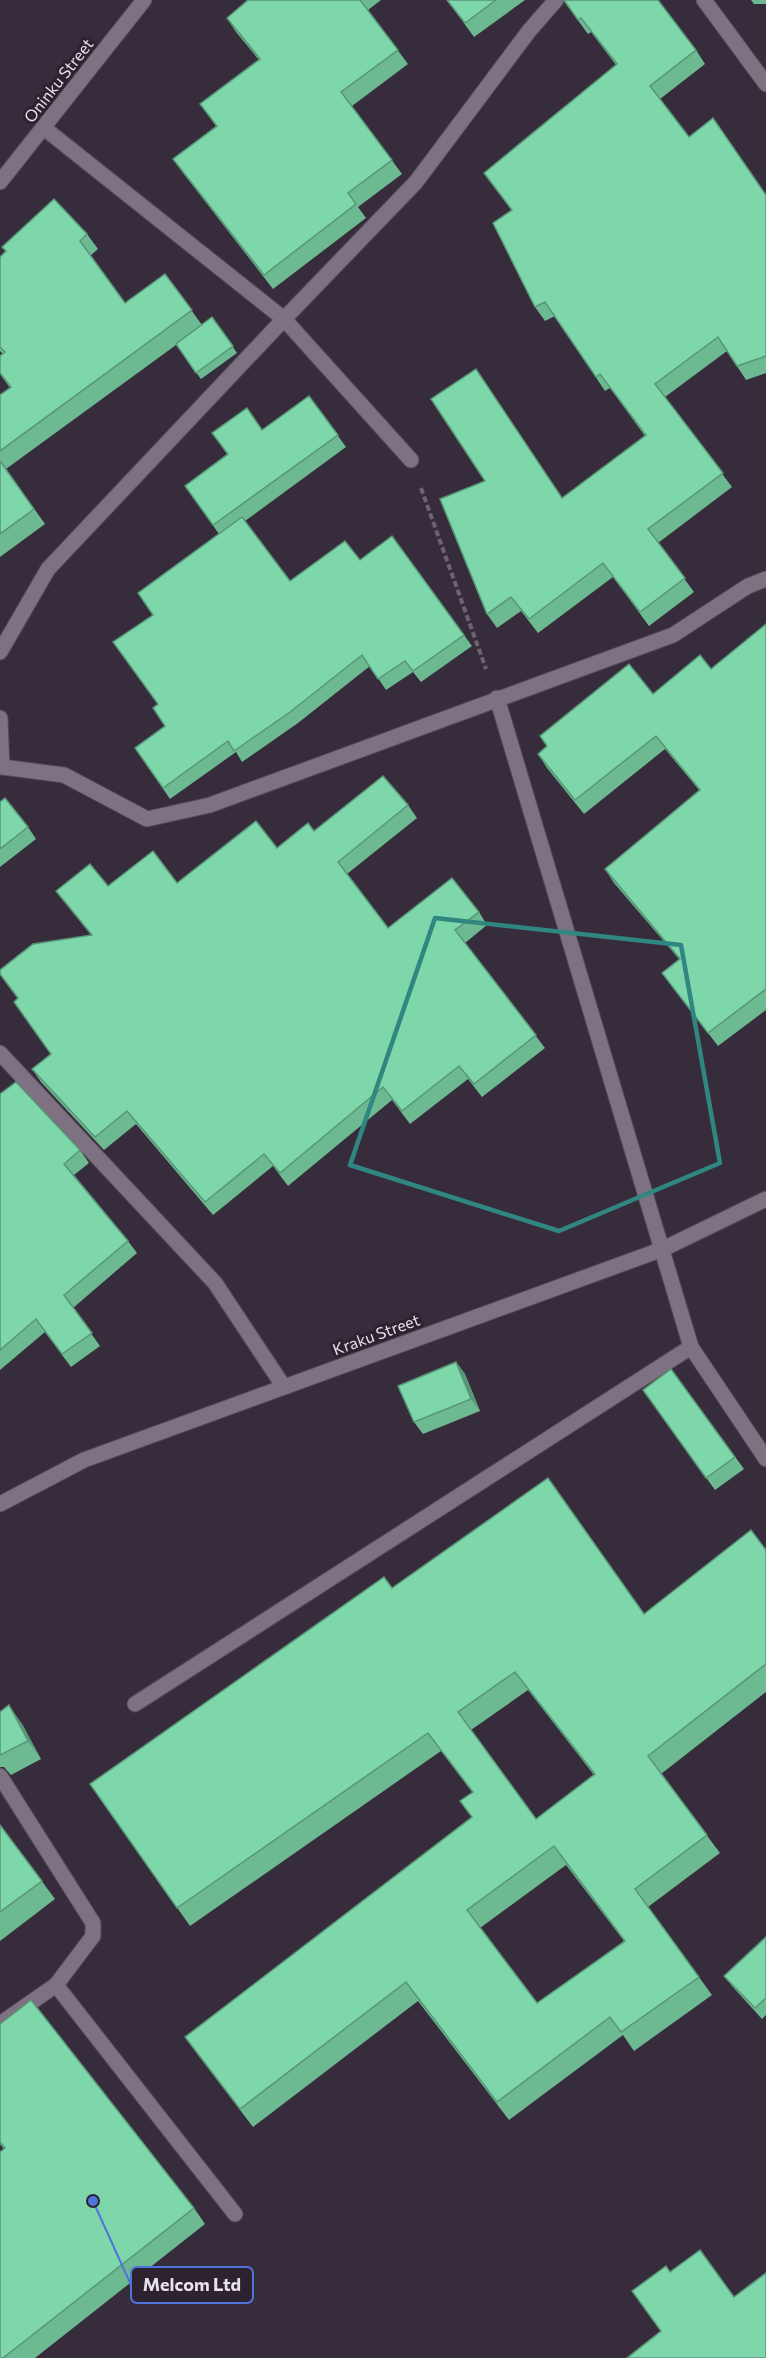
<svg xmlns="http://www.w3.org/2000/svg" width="766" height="2358" viewBox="0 0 766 2358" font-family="Commissioner,sans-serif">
	<rect width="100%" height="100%" fill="#362c3b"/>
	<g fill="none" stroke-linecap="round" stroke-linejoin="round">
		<defs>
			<g id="service">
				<polyline points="135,1704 691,1347"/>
				<polyline points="0,1776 93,1923 93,1936 56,1985"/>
				<polyline points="0,2024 56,1985 235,2214"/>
			</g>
			<g id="minor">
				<polyline points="704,0 766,84"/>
				<polyline points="411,460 284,319 416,182 529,31 556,0"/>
				<polyline points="0,652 48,569 284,319 44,128"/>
				<polyline points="497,698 691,1347 766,1459"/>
				<polyline points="0,718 2,767 64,775 147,819 210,805 673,635 748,586 766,579"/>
				<polyline points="0,1053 215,1283 284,1387"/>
			</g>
			<polyline id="tertiary" points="0,182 144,0"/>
			<polyline id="secondary" points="0,1504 84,1460 663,1249 766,1199"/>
		</defs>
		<use href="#service" stroke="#524956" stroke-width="17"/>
		<use href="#minor" stroke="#524956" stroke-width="17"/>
		<use href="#tertiary" stroke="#524956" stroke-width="17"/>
		<use href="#secondary" stroke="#524956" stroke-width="17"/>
		<polyline stroke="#6d6371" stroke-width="4" stroke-dasharray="6 3" stroke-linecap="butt" points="421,488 486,669"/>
		<use href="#service" stroke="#7d7182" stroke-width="15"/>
		<use href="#minor" stroke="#7d7182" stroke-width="15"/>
		<use href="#tertiary" stroke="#7d7182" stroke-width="15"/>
		<use href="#secondary" stroke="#7d7182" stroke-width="15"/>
	</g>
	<g fill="#6cb992" fill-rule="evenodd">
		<polygon points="248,0 381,0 368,10 408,64 352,106 402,174 358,207 366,218 273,289 183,173 173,159 216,126 200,104 259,60 236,32 227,18"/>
		<polygon points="447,0 525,0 474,37"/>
		<polygon points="563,0 696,50 705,64 660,99 689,137 766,195 766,373 746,380 727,351 665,397 732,487 658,543 694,592 649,626 613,577 538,633 521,611 497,628 487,614 563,498 645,436 610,388 605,391 555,316 545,321 535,307 512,211 484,173 616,65 591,32 588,34"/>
		<polygon points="751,0 766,0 766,4 754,4"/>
		<polygon points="87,234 98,249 90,256 125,303 165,274 202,325 212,317 237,353 201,379 176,345 6,469 45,524 0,557 0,395 10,388 0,374 0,356 3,354 0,351 0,257 6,252 2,247"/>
		<polygon points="309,396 346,447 245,521 290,581 360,560 392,536 472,646 421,682 413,672 386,690 370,666 298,723 242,762 236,752 170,799 135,748 165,726 158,704 153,615 219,534 185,486 227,454 212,433 262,430"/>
		<polygon points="766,624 766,1010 718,1046 662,973 679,959 614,883 605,869 699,790 665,749 584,814 547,768 538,754 653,694 711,669"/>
		<polygon points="0,802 28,827 36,839 0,867"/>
		<polygon points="408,805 417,818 347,874 388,928 479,912 487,925 465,943 545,1048 482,1097 468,1079 410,1124 392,1100 288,1186 273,1166 213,1215 136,1124 104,1150 41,1082 32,1069 51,1054 18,999 0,975 91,935 56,891 177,883 277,848 314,831"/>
		<polygon points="0,1094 80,1150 89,1163 74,1175 128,1241 137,1253 73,1308 100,1346 71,1367 45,1332 0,1370"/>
		<polygon points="456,1362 465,1374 480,1411 423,1434 414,1422"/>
		<polygon points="671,1369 744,1469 715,1490 643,1390"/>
		<path d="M766 1550V1692L661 1774 720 1853 648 1907 712 1995 634 2051 623 2035 509 2120 418 2001 253 2127 198 2055 185 2037 472 1817V1792L441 1751 190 1926 90 1784 392 1588 644 1614ZM528 1690 594 1775 536 1819 471 1730ZM566 1865 624 1941 537 2003 480 1928Z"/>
		<polygon points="0,1712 22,1724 41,1759 11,1775 4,1767 0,1767"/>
		<polygon points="0,1825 55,1899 0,1941"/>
		<polygon points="766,1937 766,2015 762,2019 732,1986 724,1976"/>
		<polygon points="0,2024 194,2208 205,2224 35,2358 0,2358 4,2149 0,2144"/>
	</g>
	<g fill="#589677">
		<polygon points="456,1362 465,1374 480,1411 471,1399"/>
		<polygon points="9,1705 22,1724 41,1759 28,1741"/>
	</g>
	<g fill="#7ed7aa" stroke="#589677" stroke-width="1.5" fill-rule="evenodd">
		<polygon points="248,0 360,0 398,50 341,92 392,160 348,193 356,204 264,275 173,159 217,126 200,104 260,59 227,18"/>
		<polygon points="447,0 496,0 465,23"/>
		<polygon points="564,0 658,0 696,50 650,86 689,137 713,118 766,195 766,356 737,366 718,337 655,384 723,473 648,529 685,578 640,612 603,563 529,619 511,597 487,614 440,499 485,481 431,399 476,369 562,498 646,435 600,374 596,377 545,302 535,307 493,223 512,210 484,173 617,64 581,18 578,20"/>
		<polygon points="54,199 87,234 80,241 125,303 165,274 192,310 0,451 0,395 11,387 0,373 0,356 5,352 0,347 0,257 6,251 2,247"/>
		<polygon points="212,317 233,346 196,373 176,344"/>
		<polygon points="309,396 338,435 213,525 185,486 228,454 212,433 247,408 262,430"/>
		<polygon points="0,461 34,509 0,534"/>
		<polygon points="242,517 290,581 345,541 360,560 392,536 464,635 413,671 405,661 378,679 362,655 290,712 234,751 228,741 163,788 135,748 165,726 153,708 158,704 113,642 153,615 138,593"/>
		<polygon points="766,624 766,989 708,1033 662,973 680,959 605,869 700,790 656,736 575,800 538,754 547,746 540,736 629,664 653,694 700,655 711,669"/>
		<polygon points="383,776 408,805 338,862 388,928 452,878 479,912 455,930 536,1035 474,1084 459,1066 402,1111 383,1087 280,1173 264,1154 205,1202 127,1111 95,1137 32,1069 51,1054 14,1002 18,998 0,974 0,970 33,944 92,935 56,891 90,864 108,886 153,851 177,883 256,821 277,848 308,823 314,831"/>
		<polygon points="5,798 28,827 0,849 0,802"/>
		<polygon points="16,1082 80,1150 64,1164 128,1241 64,1295 92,1333 62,1354 36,1319 0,1350 0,1094"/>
		<polygon points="456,1362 471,1399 414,1422 398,1386"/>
		<polygon points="671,1369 735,1457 706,1478 643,1390"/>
		<path d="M548 1478 644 1614 751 1530 766 1550V1664L648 1756 707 1835 635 1889 699 1977 621 2032 610 2017 497 2102 406 1982 240 2109 185 2037 472 1817 460 1801 473 1792 428 1733 177 1908 90 1784 384 1577 392 1588ZM515 1672 595 1774 536 1819 458 1712ZM554 1846 625 1941 537 2003 467 1910Z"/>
		<polygon points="9,1705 28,1741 0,1755 0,1712"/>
		<polygon points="0,1825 42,1881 0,1912"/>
		<polygon points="766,1937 766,1998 755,2008 724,1976"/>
		<polygon points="31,2000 194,2208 3,2358 0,2358 0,2152 5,2148 0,2142 0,2024"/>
		<polygon points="700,2250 734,2297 766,2273 766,2358 627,2358 661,2331 632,2291 666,2266 670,2272"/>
	</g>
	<path fill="none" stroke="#308681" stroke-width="4.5" stroke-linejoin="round" d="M435 918 681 945 720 1163 559 1231 350 1165Z"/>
	<g text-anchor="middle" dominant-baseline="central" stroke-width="6" stroke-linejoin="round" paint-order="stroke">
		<g font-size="16" fill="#e8e1eb" stroke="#2c2230">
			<text transform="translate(58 80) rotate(-52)">Oninku Street</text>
			<text transform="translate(376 1334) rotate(-20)">Kraku Street</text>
		</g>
	</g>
	<path fill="none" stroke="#5073dd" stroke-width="2" d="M93 2201L131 2285"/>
	<circle fill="#5073dd" stroke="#2c2230" stroke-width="2" cx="93" cy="2201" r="6"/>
	<rect fill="#2c2230" stroke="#5073dd" stroke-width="2" x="131" y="2267" width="122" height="36" rx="6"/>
	<g font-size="18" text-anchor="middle" font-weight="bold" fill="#e8e1eb">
		<text x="192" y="2291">Melcom Ltd</text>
	</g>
</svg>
